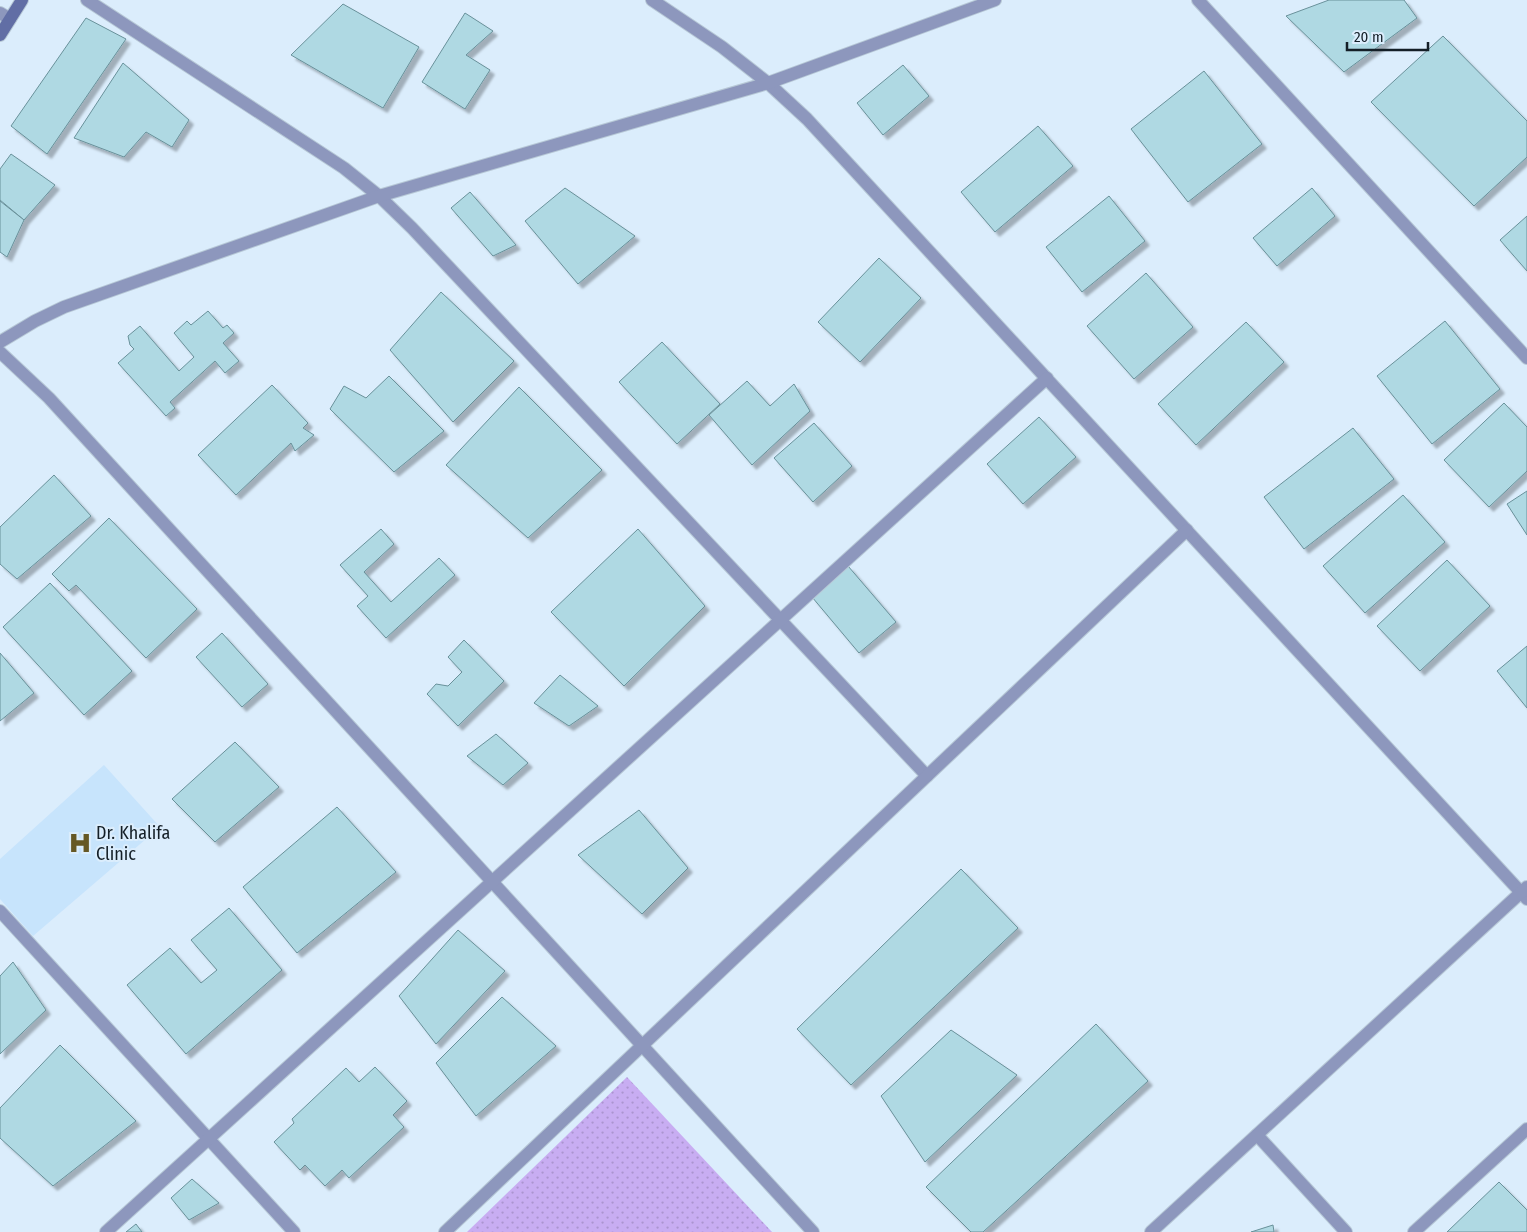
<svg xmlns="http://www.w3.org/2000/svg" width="1527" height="1232" viewBox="0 0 1527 1232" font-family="'Fira Sans Condensed',sans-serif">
	<defs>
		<pattern id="park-dots" width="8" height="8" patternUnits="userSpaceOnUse" patternTransform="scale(1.25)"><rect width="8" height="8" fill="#c8adf2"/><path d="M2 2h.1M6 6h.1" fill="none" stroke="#ab94d0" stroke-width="1.8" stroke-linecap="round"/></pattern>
		<filter id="shadow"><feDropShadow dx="4.5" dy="4.5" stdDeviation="1" flood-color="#0004"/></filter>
	</defs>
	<rect width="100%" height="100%" fill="#dbedfc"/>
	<polygon fill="#c7e4fc" points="104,765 160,827 33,936 0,899 0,859"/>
	<polygon fill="url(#park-dots)" points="627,1077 772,1232 467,1232"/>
	<g fill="#afd9e3" stroke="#69919a" filter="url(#shadow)">
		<polygon points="1329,0 1404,0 1417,18 1344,72 1286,16"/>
		<polygon points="343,4 419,47 383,108 291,55"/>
		<polygon points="465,13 493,31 466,55 490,70 465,109 422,82"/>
		<polygon points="86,18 126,39 47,154 11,126"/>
		<polygon points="1443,36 1527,121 1527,157 1474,206 1371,102"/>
		<polygon points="123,63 189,120 172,147 146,132 124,157 74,138"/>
		<polygon points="903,65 929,96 883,135 857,103"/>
		<polygon points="1204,71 1262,144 1188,202 1131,129"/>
		<polygon points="1038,126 1073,166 995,232 961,192"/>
		<polygon points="11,154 55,185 24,220 0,200 0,169"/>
		<polygon points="565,188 635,236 578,284 525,221"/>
		<polygon points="1312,188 1335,216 1277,266 1253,238"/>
		<polygon points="470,192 516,245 493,256 451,208"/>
		<polygon points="1109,196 1145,241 1082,292 1046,247"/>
		<polygon points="0,201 24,220 7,257 0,252"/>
		<polygon points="1527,216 1527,271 1500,240"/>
		<polygon points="879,258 921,298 860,362 818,322"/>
		<polygon points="1146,273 1193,327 1134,379 1087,326"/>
		<polygon points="441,292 514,361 453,422 390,350"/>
		<polygon points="208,311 223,328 227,325 234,333 223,343 239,361 225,373 215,361 170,402 175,408 166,416 118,363 134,349 130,345 128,336 140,326 179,371 194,357 174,333 187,321 191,325"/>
		<polygon points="1445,321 1500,389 1432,444 1377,376"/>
		<polygon points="1246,322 1284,362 1196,445 1158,404"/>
		<polygon points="662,342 720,404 677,444 619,382"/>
		<polygon points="389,376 444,431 394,472 330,409 344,386 366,398"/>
		<polygon points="747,381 770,406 794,384 810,411 752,465 709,415"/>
		<polygon points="272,385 308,423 303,428 314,435 295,451 291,443 236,495 198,455"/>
		<polygon points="519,387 602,470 528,538 446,465"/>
		<polygon points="1504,403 1527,427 1527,471 1489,507 1444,460"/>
		<polygon points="1039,417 1076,457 1023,504 987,464"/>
		<polygon points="814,423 852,466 813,502 774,458"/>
		<polygon points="1353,428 1394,479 1304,549 1264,497"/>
		<polygon points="54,475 91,516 17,579 0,564 0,527"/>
		<polygon points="1527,491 1527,535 1507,504"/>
		<polygon points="1403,495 1445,542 1365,613 1323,566"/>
		<polygon points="109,518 197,609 146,658 76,585 69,591 52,574"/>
		<polygon points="381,529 394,544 364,572 391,602 439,558 455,575 386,638 357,606 368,596 340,565"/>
		<polygon points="638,529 705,606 624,686 551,612"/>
		<polygon points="1447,560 1490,606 1420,671 1377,626"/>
		<polygon points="848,566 896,622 859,653 812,597"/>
		<polygon points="50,583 132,671 84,715 3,627"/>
		<polygon points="222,633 268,684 242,707 196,657"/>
		<polygon points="464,640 504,681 458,726 427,694 436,684 448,686 462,672 448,657"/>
		<polygon points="1527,646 1527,708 1497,671"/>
		<polygon points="0,653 34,693 0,721"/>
		<polygon points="560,675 598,706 569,726 534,703"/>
		<polygon points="496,734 528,763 503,785 467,756"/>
		<polygon points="235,742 279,787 215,842 172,799"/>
		<polygon points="337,807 396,872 297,953 243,887"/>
		<polygon points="639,810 688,868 642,914 578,855"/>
		<polygon points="961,869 1018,928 851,1085 797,1029"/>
		<polygon points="229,908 282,970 186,1054 127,985 170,948 201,983 217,970 191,940"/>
		<polygon points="458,930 505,971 436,1044 399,996"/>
		<polygon points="13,962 46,1010 0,1054 0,976"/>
		<polygon points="502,997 556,1046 476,1116 436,1063"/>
		<polygon points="1096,1024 1148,1081 983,1232 971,1232 926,1187"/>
		<polygon points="951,1030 1017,1075 925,1162 881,1096"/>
		<polygon points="60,1045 136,1121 53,1186 0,1138 0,1108"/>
		<polygon points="375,1067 407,1101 393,1115 404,1127 349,1178 342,1170 325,1186 305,1165 300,1170 274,1142 294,1123 292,1119 346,1068 359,1082"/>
		<polygon points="192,1179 219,1203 189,1220 171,1198"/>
		<polygon points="1499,1182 1527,1210 1527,1232 1447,1232"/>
		<polygon points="136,1224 142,1232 126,1232"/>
		<polygon points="1273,1225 1274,1232 1251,1232"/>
	</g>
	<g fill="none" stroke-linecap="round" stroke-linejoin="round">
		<defs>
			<g id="street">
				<polyline points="87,0 344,168 379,196 412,228 927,776"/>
				<polyline points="652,0 722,47 768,83 807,119 1527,899"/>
				<polyline points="1198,0 1527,358"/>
				<polyline points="0,13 10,19"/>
				<polyline points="0,342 35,321 64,307 379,196 768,83 995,0"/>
				<polyline points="0,352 49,398 813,1232"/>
				<polyline points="0,911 294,1232"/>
				<polyline points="1257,1135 1346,1232"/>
				<polyline points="106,1232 1047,378"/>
				<polyline points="445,1232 1187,530"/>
				<polyline points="1151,1232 1527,887"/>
				<polyline points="1414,1232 1527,1129"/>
			</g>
			<polyline id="secondary" points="0,35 22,0"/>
		</defs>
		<use href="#street" stroke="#b7c8d6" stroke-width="14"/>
		<use href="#secondary" stroke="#b7c8d6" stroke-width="14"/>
		<use href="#street" stroke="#8d97bd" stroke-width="12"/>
		<use href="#secondary" stroke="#616ea5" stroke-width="12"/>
	</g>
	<defs>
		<symbol id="hospital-bare" viewBox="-9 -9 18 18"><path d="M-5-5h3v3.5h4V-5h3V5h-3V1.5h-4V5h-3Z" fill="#655825" stroke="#dbedfc" stroke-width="2.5" paint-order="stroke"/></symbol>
	</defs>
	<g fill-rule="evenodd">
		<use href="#hospital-bare" x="64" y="827" width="32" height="32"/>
	</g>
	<g text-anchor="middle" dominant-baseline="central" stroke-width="4" stroke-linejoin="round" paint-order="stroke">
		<g font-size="18" fill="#141f27" stroke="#dbedfc" text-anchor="start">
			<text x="96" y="833">Dr. Khalifa<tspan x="96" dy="21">Clinic</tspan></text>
		</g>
	</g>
	<path d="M1347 42v8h81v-8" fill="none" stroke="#141f27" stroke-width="2.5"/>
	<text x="1354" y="42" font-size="15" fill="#141f27" stroke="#dbedfc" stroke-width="4" paint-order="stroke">20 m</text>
</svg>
